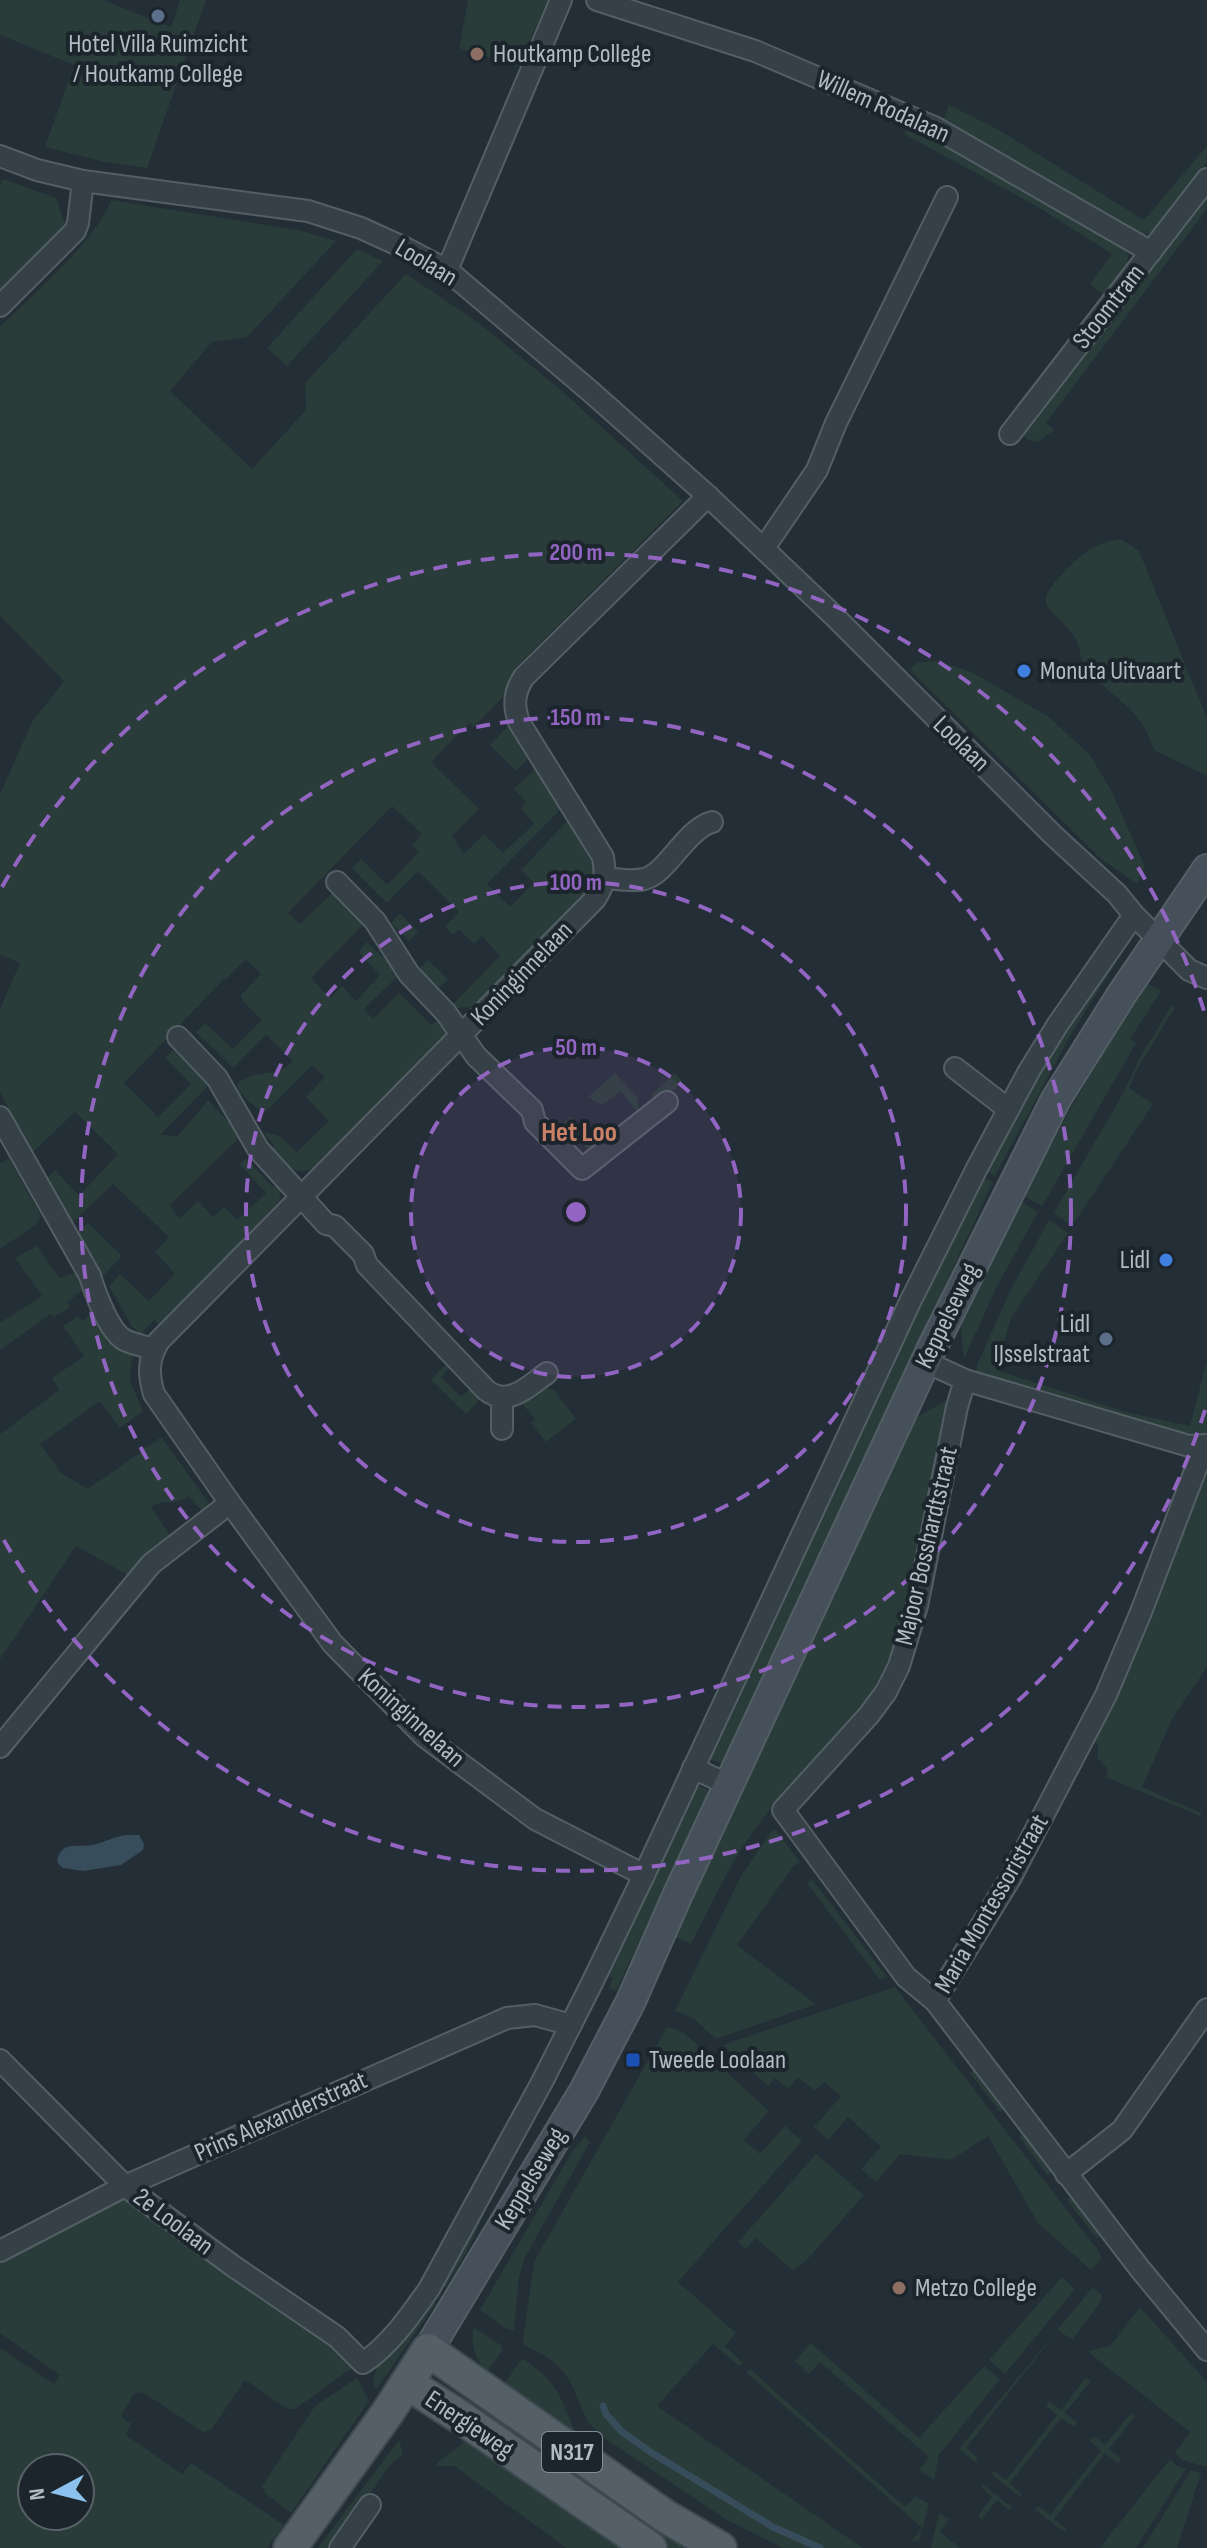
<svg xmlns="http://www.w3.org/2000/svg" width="1207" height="2548" viewBox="0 0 1207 2548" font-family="'Sofia Sans Condensed',sans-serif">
	<rect width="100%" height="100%" fill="#232e36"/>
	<g fill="#293c39" fill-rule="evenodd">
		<polygon points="0,0 103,0 171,27 180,0 206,0 147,168 105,162 45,147 74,65 0,35"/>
		<polygon points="468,0 548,0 518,67 459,48"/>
		<polygon points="949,105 999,130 1144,220 1207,146 1207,162 1165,219 1152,233 1137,234 1038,175 942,123"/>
		<path d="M908 127 991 169 1125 248C1135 265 1116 281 1106 294L1103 295 1090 284 1112 254 1038 207 904 134Z"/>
		<polygon points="3,179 56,198 66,226 0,292 0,185"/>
		<polygon points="1207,197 1207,209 1046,423 1054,430 1038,442 1028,440 1022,434 1023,430 1037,416 1107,321 1112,323 1123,309 1119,306 1165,245 1169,247"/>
		<path d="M111 200 298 230 336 241 247 337 212 342 170 391 252 469 306 410 305 383 406 274 479 323 562 391 683 501 514 669 515 671 503 697 474 727 469 723 431 762 479 809 452 836 464 854 484 834 503 853 534 824 521 808 526 802 514 789 535 769 560 810 487 884 510 907 534 883 521 870 567 821 597 871 591 888 475 1007 457 1008 453 1004 500 956 482 936 474 944 459 929 453 935 445 927 459 912 418 871 387 903 352 868 361 859 387 885 419 852 412 845 422 834 392 806 288 913 300 924 334 891 364 924 311 978 330 998 342 986 356 1001 380 975 358 952 367 942 400 974 364 1009 373 1019 399 993 431 1025 441 1016 445 1019 447 1035 314 1169C292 1176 284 1165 270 1150L274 1145 264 1134 266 1132 281 1137 297 1152 329 1121 306 1097 325 1077 312 1065 263 1114 238 1091 237 1084C253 1068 274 1080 293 1061L266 1035 233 1068 196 1032 205 1023 233 1049 262 1020 242 1000 241 995 261 974 246 959 225 980 224 979 124 1083 158 1117 191 1084 165 1058 173 1050 209 1085 160 1135 178 1136 208 1100 241 1136 170 1205 179 1219 198 1201 213 1217 224 1207 237 1220 266 1193 239 1164 246 1159 273 1187 278 1183 281 1189 279 1201 160 1326 154 1320 141 1334 132 1327 109 1286 120 1274 149 1301 175 1274 155 1252 169 1237 113 1184 73 1222 47 1178 55 1170 79 1196 118 1154 75 1112 32 1153 0 1092V1009L20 963 0 955V794L32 722 64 681 0 616V327C32 295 96 241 111 200Z"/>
		<polygon points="357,249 383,261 287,366 267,348"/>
		<path d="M1121 539 1139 551 1207 718V776L1154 750C1143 717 1131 710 1106 688 1100 683 1091 678 1087 671 1080 661 1081 647 1074 636 1051 604 1027 609 1068 568 1087 550 1094 543 1121 539Z"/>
		<polygon points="937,661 972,672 1049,717 1090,755 1112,792 1145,867 1137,884 1101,859 910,670 917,663"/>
		<polygon points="509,725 529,758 516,771 490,745"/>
		<polygon points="400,913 418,932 409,941 391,923"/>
		<polygon points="1124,950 1070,1036 995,1176 984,1170 1060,1034 1118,954"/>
		<polygon points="428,960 448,979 439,988 418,970"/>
		<path d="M1148 984 1161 991 1130 1039 1136 1043 1042 1206 1024 1196C1062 1123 1101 1052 1148 984Z"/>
		<polygon points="1172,1005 1175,1007 1138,1068 1129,1088 1153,1104 1072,1226 1054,1213 1126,1088 1140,1057"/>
		<polygon points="615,1073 638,1098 639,1111 637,1112 621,1091 602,1105 588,1097"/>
		<polygon points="675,1073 683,1082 670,1093 668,1090 654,1099 651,1095"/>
		<polygon points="570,1116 587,1135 592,1132 599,1139 611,1130 613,1133 589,1151 562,1124"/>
		<polygon points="9,1159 41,1216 36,1225 0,1249 0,1161 1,1163"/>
		<polygon points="980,1176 993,1182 722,1763 711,1760 709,1756"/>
		<polygon points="1022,1202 1038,1212 996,1288 964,1359 960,1321"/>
		<polygon points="1049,1220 1068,1233 1011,1318 996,1370 1126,1412 1190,1426 1207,1360 1207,1435 1196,1436 977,1372 977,1365 1010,1291"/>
		<polygon points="88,1223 122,1256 103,1276 78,1232"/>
		<polygon points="37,1246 59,1278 75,1273 84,1289 67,1302 70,1307 54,1317 51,1314 0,1350 0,1323 42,1296 15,1258"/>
		<path d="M93 1312 113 1345 132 1355 130 1381 143 1411 120 1428 100 1401 40 1444 61 1473 88 1489 141 1452 139 1448 148 1447 161 1437 209 1503 202 1511 189 1496C177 1506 163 1498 151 1507L169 1534 128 1575 76 1546 0 1659V1434L59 1390 52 1378 84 1356 63 1326 78 1316 82 1321Z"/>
		<polygon points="449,1361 452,1364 441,1377 461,1397 473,1385 481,1393 480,1399 466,1414 431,1380"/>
		<polygon points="544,1387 554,1390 576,1419 546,1442 531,1423 535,1419 520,1401"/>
		<path d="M951 1398C940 1447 930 1497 920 1546 912 1587 905 1631 886 1668 858 1724 806 1764 767 1813 735 1852 714 1899 691 1944L675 1937 915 1418Z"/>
		<polygon points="1207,1472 1207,1667 1172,1719 1142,1787 1201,1813 1200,1816 1106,1777 1108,1770 1097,1757 1098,1744 1092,1740 1130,1660"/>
		<polygon points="698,1786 707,1789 708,1794 616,1991 609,1988 613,1978 606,1975 694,1788"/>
		<polygon points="774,1828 800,1862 793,1867 737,1945 816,2004 716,2039 693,2018 675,2011 741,1876"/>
		<polygon points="812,1879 887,1977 880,1980 807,1883"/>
		<polygon points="895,1987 1100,2253 1101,2259 1091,2270 1038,2223 988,2136 951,2160 900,2154 876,2182 861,2169 881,2147 848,2117 828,2140 814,2127 841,2096 824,2082 815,2091 798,2077 788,2089 775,2078 768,2086 723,2045"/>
		<polygon points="667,2027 683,2032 769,2111 744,2140 760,2154 785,2126 802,2141 678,2282 736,2333 725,2346 743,2363 739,2366 713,2344 657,2406 863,2548 783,2548 727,2520 604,2438 587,2421 571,2383 562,2370 549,2358 524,2345 523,2339 534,2262"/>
		<polygon points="975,2069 1005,2108 1000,2112 970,2073"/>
		<polygon points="1023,2133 1053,2172 1048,2176 1019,2137"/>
		<polygon points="585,2136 590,2142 525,2257 519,2277 514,2330 506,2329 480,2310 573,2150"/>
		<polygon points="816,2154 864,2195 805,2262 792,2270 756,2238 746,2249 738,2242"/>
		<polygon points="1072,2196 1101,2235 1097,2239 1067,2200"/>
		<path d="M124 2199 133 2201 339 2348 352 2368 295 2409H287L245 2380 211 2430 203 2432 142 2392 134 2394 121 2416 131 2424 126 2435 182 2474 191 2463 284 2525 267 2548H0V2348L54 2384 60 2375 0 2333V2261L117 2201ZM32 2468H80V2516H32Z"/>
		<polygon points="482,2202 488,2205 470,2245 446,2287 442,2285"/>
		<polygon points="1062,2277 1075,2289 1005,2374 989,2360"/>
		<polygon points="1093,2287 1101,2294 1101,2301 1072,2340 1058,2330 966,2448 978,2458 975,2462 959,2449"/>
		<polygon points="432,2300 436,2303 376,2390 373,2380 381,2358"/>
		<polygon points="1140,2307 1207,2382 1207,2467 1182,2460 1175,2453 1190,2432 1087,2351 1110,2346"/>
		<path d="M473 2327 502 2346V2351L487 2372C474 2359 471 2344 473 2327Z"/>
		<polygon points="811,2343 919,2438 984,2366 1000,2379 939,2455 934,2480 919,2470 929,2457 820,2362 809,2374 795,2361"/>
		<path d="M521 2360H525C563 2386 559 2400 579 2438L502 2387Z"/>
		<polygon points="750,2369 905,2507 916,2496 929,2504 919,2541 911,2542 922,2528 746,2372"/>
		<polygon points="1086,2377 1091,2381 1065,2413 1077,2423 1074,2427 1061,2418 1010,2483 1022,2494 1020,2497 991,2474 994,2471 1006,2480 1057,2415 1046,2406 1049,2401 1061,2410"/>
		<polygon points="357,2378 369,2401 291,2513 265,2493 262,2486 315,2406"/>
		<polygon points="489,2406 694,2548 660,2548 478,2421"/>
		<polygon points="1131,2413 1135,2416 1109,2449 1121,2459 1118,2463 1105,2453 1054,2519 1066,2529 1064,2532 1035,2510 1038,2506 1050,2515 1101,2451 1090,2441 1094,2436 1105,2445"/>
		<polygon points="399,2440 403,2454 390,2465 332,2548 318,2548"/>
		<path d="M466 2440 634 2548H566L455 2466H435C442 2456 457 2450 466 2440Z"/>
		<polygon points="1170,2459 1177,2466 1186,2469 1136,2548 1100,2548"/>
		<polygon points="1191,2470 1201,2473 1177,2548 1143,2548"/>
		<polygon points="983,2485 1012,2507 1009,2510 997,2500 982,2519 978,2516 992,2497 982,2487"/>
		<polygon points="939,2513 949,2519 940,2532 960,2548 931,2548"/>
	</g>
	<path fill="#384d5c" d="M125 1835H139L144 1844 143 1850 121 1865 83 1871 63 1868 57 1862C61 1839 77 1848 93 1845 104 1842 114 1837 125 1835Z"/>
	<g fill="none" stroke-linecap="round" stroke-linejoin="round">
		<polyline stroke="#384d5c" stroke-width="7" points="603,2406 606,2414 622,2432 652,2453 773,2527 820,2548"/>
		<defs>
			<g id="street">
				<polyline points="597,0 755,51 934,127 1151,252"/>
				<polyline points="0,156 37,170 83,181 308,211 361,228 407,249 447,270 590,391 708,496 833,615 1053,835 1117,894 1134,915 1189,970 1207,978"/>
				<polyline points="447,270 561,0"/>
				<polyline points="0,306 75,231 78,223 83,181"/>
				<polyline points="1010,434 1207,179"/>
				<polyline points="764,548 817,470 836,423 947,197"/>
				<path d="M605 878C617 879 632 882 644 879 667 874 685 830 712 822"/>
				<polyline points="337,882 375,921 409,974 446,1013 476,1056 532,1110 535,1122 582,1169 667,1102"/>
				<path d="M178 1037 217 1078 258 1149 326 1224 335 1226 363 1254 367 1265 486 1390C508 1408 529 1386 547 1373"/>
				<polyline points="955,1068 1008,1109"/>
				<path d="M0 1117 90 1276C95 1292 108 1329 123 1339 131 1344 144 1346 154 1349"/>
				<polyline points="926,1362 965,1380 1189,1446 1207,1445"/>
				<polyline points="502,1429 502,1397"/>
				<polyline points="1205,1445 1141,1612 1106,1695 1011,1877 935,2001 1140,2269 1207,2350"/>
				<polyline points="230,1503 333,1644 425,1737 535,1819 644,1875"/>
				<path d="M0 1747 151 1564 230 1503 154 1394C148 1374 148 1359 159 1341L595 899C605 884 606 874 603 857L519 722C513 705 514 692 524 677L708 496"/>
				<polyline points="693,1768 729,1785"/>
				<polyline points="935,2001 906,1977 783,1810 869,1715 886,1692 899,1666 917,1606 957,1407 965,1380"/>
				<path d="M0 2060 125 2186 233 2266 337 2337 363 2363C390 2345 410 2316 429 2289L542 2082 591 1985 644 1875 910 1302 976 1170 1029 1071 1058 1024 1134 915"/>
				<polyline points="1066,2174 1122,2130 1207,2009"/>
				<polyline points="0,2251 125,2186 507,2018 535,2015 571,2025"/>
				<polyline points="340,2548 370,2505"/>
			</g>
			<polyline id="secondary" points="428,2350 584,2091 630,2003 678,1894 931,1350 1056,1099 1122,994 1207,869"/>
			<g id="primary">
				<polyline points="407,2383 463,2419 650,2548"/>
				<polyline points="290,2548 388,2412 428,2350 665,2516 720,2548"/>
			</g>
		</defs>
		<use href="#street" stroke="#545e65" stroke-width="24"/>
		<use href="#secondary" stroke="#545e65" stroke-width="32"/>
		<use href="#primary" stroke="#3f4950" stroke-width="36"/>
		<use href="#street" stroke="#364047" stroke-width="20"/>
		<use href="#secondary" stroke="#45505a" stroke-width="28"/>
		<use href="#primary" stroke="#545f67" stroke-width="32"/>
	</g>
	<circle cx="576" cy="1212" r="165" fill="#9165c1" fill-opacity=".12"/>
	<g fill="none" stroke="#9165c1" stroke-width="4" stroke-dasharray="14 10">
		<circle cx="576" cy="1212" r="165"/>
		<circle cx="576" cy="1212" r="330"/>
		<circle cx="576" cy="1212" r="495"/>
		<path d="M1205 1410A660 660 0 0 1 2 1537M2 887A660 660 0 0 1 1205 1014"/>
	</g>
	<g fill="#5c6f8a" stroke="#1c252c" stroke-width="3">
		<circle cx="158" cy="16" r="8"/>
		<circle cx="1106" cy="1339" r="8"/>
	</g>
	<g fill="#8d6e63" stroke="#1c252c" stroke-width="3">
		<circle cx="477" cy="54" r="8"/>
		<circle cx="899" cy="2288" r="8"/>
	</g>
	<g fill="#3f7fe0" stroke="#1c252c" stroke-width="3">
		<circle cx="1024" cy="671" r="8"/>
		<circle cx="1166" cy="1260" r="8"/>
	</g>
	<rect fill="#1a4fb4" stroke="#1c252c" stroke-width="3" x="625" y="2052" width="16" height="16" rx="4"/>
	<g text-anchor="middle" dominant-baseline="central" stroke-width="8" stroke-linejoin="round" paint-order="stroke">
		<rect fill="#1c252c" stroke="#848e96" stroke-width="2" x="542" y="2432" width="60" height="40" rx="6"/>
		<g font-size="24" font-weight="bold" fill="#b1bbc3">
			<text x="572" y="2452">N317</text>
		</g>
		<g font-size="26" fill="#b1bbc3" stroke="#1c252c" text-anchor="start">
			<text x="158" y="44" text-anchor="middle">Hotel Villa Ruimzicht<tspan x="158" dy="30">/ Houtkamp College</tspan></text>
			<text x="493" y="54">Houtkamp College</text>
			<text x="1040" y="671">Monuta Uitvaart</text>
			<text x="1150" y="1260" text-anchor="end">Lidl</text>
			<text x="1090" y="1324" text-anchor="end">Lidl<tspan x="1090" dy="30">IJsselstraat</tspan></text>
			<text x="649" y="2060">Tweede Loolaan</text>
			<text x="915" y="2288">Metzo College</text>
		</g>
		<g font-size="26" fill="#b1bbc3" stroke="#1c252c">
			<text transform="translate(883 107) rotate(24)">Willem Rodalaan</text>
			<text transform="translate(426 263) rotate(31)">Loolaan</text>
			<text transform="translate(1109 307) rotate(-52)">Stoomtram</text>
			<text transform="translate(961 744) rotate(44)">Loolaan</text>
			<text transform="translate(522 974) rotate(-46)">Koninginnelaan</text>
			<text transform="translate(948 1316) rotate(-64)">Keppelseweg</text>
			<text transform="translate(927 1546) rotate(-77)">Majoor Bosshardtstraat</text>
			<text transform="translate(411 1718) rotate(42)">Koninginnelaan</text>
			<text transform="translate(992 1904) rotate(-60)">Maria Montessoristraat</text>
			<text transform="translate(281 2117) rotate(-24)">Prins Alexanderstraat</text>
			<text transform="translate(531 2179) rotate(-59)">Keppelseweg</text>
			<text transform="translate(173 2222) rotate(37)">2e Loolaan</text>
			<text transform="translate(469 2425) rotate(34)">Energieweg</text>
		</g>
		<g font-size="28" font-weight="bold" fill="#c88167" stroke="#1c252c">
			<text x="579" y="1132">Het Loo</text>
		</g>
	</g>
	<circle cx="576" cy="1212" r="12" fill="#9165c1" stroke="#1c252c" stroke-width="4"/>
	<g font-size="24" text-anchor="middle" font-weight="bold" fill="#9165c1" stroke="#1c252c" stroke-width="8" stroke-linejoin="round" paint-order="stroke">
		<text x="576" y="560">200 m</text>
		<text x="576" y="725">150 m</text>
		<text x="576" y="890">100 m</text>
		<text x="576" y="1055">50 m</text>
	</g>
	<g transform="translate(56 2492) rotate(263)"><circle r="38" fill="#1c252c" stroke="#586168" stroke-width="2"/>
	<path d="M0-6L14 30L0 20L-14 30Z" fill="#8cc2ed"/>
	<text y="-12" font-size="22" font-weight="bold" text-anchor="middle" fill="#b1bbc3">N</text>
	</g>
</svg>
